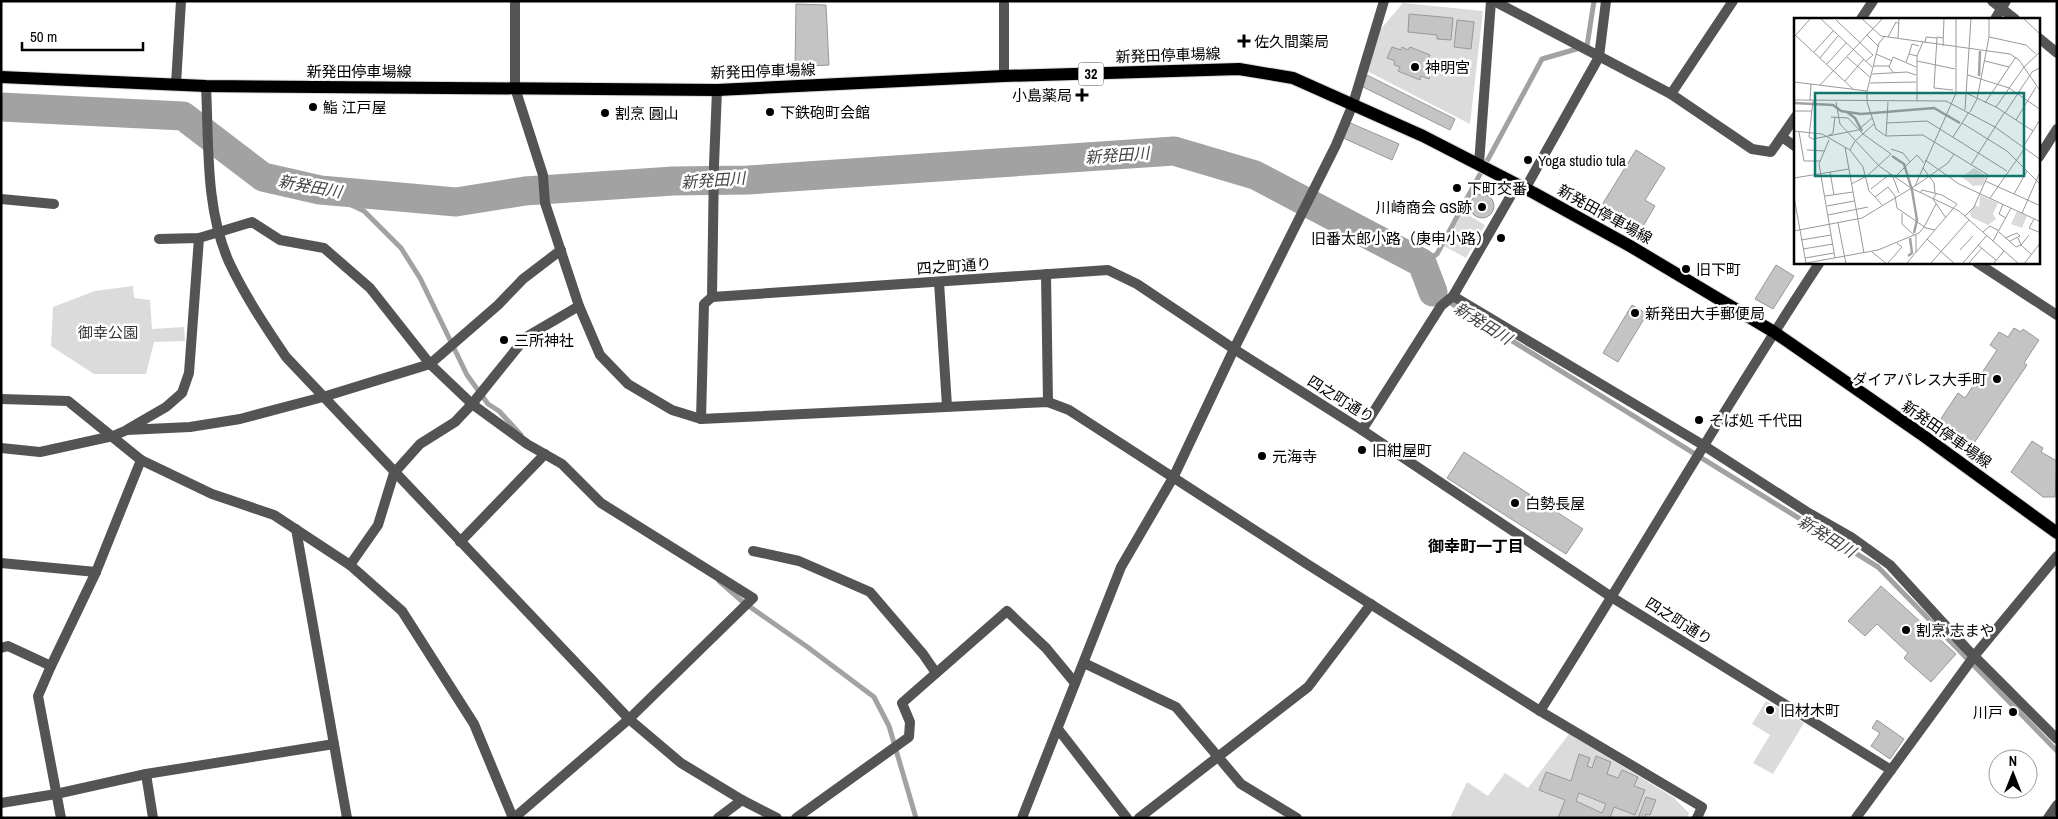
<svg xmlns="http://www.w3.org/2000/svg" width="2058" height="819" viewBox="0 0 2058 819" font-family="'Archivo Narrow','Noto Sans JP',sans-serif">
	<rect width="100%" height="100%" fill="#fff"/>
	<g fill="#dbdbdb">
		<polygon points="1403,3 1483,11 1470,124 1365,70 1380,30"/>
		<polygon points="1463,212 1485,225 1466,258 1444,246"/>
		<polygon points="133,286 134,298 150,300 152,329 184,327 185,341 154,342 146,374 94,374 51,346 53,307 95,291"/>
		<polygon points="1766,701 1804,723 1773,774 1753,763 1770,735 1752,724"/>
		<polygon points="1569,734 1673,797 1689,813 1687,818 1450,818 1467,782 1488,796 1505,773 1528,788"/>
	</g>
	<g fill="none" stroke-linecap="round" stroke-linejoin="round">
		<g stroke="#a2a2a2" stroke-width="5">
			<polyline points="320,190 364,211 401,248 420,278 467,375 488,404 499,411 521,435"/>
			<polyline points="1422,263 1437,254 1542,59 1587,46 1594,1"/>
			<polyline points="1433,292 1878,567 2057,751"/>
			<polyline points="719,581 743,602 806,646 874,697 889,726 916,818"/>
		</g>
		<polyline stroke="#a2a2a2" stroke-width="29" points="1,107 183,116 263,177 320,190 456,202 525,191 673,181 748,180 1174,151 1255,175 1422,263 1433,292"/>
	</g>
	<g fill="#c4c4c4" stroke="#989898" fill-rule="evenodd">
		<polygon points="796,4 826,5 829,65 795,67"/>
		<polygon points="1409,14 1453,18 1451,40 1437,39 1437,35 1408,32"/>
		<polygon points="1457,20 1474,22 1471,49 1454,47"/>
		<polygon points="1392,47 1401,50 1402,47 1408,50 1410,47 1430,55 1426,65 1433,68 1429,79 1421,76 1420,80 1398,71 1400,67 1394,65 1395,61 1387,58"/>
		<polygon points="1367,75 1455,119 1450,130 1361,86"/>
		<polygon points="1348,122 1399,144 1392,160 1341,137"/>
		<polygon points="1636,150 1665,168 1645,200 1655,206 1639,233 1600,208"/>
		<circle cx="1482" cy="206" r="12"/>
		<polygon points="1776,265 1794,276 1773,309 1755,299"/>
		<polygon points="1632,305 1647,314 1618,362 1603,353"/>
		<polygon points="2014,328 2021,332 2023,329 2039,340 2024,363 2027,365 1974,443 1940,420 1958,393 1965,398 1997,350 1990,345 1999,332 2008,337"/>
		<polygon points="2032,441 2043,448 2041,452 2057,461 2055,497 2043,497 2011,472"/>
		<polygon points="1464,452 1583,529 1566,554 1447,478"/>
		<polygon points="1881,586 1956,654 1931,682 1904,658 1908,653 1877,624 1865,636 1848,621"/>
		<polygon points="1877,720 1904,739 1890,759 1871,746 1880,733 1872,728"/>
		<path d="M1579 754 1590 758 1587 766 1592 768 1596 756 1611 762 1607 774 1618 778 1622 770 1638 777 1634 786 1645 790 1635 815 1614 807 1610 818H1558L1565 800 1539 790 1546 772 1571 781ZM1579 793 1606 804 1602 813 1576 801Z"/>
		<polygon points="1646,797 1656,800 1650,815 1646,814 1645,818 1638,818"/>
	</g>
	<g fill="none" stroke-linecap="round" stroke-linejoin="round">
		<defs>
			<polyline id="primary" points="1,77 206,86 717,90 1004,76 1239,69 1293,78 1423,136 1534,193 1630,246 1774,332 1921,434 2057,533"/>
		</defs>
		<use href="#primary" stroke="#dbdbdb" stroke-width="14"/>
		<g stroke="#545454" stroke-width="10">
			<polyline points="515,1 515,88 543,175 545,203 579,306 600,355 628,384 672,410 701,419 1048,402 1069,410 1307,564 1540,711 1702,807 1697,818"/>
			<polyline points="1004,1 1004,76"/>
			<polyline points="1494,1 1671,94 1752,149 1771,152 1796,116"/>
			<polyline points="1992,1 2015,19"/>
			<polyline points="1861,19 1873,1"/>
			<polyline points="1995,19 2006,1"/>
			<polyline points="2039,38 2057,53"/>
			<polyline points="176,84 181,1"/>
			<polyline points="1671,94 1733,1"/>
			<polyline points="1782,137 1796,147"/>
			<polyline points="2039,157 2057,129"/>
			<polyline points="1525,189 1599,57 1606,1"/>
			<polyline points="1,199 54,204"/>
			<polyline points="159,239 199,238 252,222 280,240 324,248 370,288 430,364 472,404 527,444 562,464 601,503 753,598 629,719 514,818"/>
			<polyline points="1976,262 2057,315"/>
			<polyline points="1046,274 1048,402"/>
			<polyline points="939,282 947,406"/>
			<polyline points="1453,296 1703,445 1807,512 1851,537 1890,565 1966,648 2057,739"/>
			<polyline points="712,297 1108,270 1137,284 1234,349 1362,430 1613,598 1891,770"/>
			<polyline points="1,399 68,401 141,460 212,494 274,515 350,565 378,525 394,473 420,444 455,422 472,404 526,337 579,306"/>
			<polyline points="701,419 704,304 712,297 714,165 717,90"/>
			<polyline points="128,429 166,407 182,393 189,373 199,238"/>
			<polyline points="1362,430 1441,306 1453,296 1517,185"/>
			<polyline points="1,448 40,452 113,436 127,430 190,427 240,419 323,397 430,364 498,305 523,279 561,250"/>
			<polyline points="296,529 347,818"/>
			<polyline points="460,542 545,454"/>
			<polyline points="753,551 799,561 870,592 923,654 936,673"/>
			<polyline points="1,563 96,572"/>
			<polyline points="350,565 402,611 474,724 513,818"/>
			<polyline points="1,648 8,646 51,666"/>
			<polyline points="1084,663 1176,707 1241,784 1297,818"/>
			<path d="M1540 711C1635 563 1722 410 1820 262"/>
			<polyline points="1058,729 1127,818"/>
			<polyline points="146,774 153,818"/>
			<polyline points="1,803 56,794 146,774 334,744"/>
			<polyline points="61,818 38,696 51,666 96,572 141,460"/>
			<polyline points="718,818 742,800"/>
			<polyline points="796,818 909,737 910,722 902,703 1007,611 1046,648 1075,683"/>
			<polyline points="1022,818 1121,567 1174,476 1234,349 1336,145 1353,104 1384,1"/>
			<polyline points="1139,818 1308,687 1371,604"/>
			<polyline points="1856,818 1975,655"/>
			<polyline points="2048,818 2057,805"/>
		</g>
		<g stroke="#545454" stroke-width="10">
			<path d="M206 86C209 144 205 208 229 262 245 296 265 326 286 357L629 719 681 763 742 800 777 818"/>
			<polyline points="1479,164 1491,1"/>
			<polyline points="1975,655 2057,556"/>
		</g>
		<use href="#primary" stroke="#000" stroke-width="12"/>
	</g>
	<g fill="#000" stroke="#fff" stroke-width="2">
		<path d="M1241.5 33.5h5v5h5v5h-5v5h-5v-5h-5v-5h5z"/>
		<circle cx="1415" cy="67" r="5"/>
		<path d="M1079.5 87.5h5v5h5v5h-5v5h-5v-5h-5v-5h5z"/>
		<circle cx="313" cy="107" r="5"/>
		<circle cx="770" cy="112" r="5"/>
		<circle cx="605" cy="113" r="5"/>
		<circle cx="1528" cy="160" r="5"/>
		<circle cx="1457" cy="188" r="5"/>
		<circle cx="1482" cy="207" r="5"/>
		<circle cx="1501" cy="238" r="5"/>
		<circle cx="1686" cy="269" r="5"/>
		<circle cx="1635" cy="313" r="5"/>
		<circle cx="504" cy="340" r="5"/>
		<circle cx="1997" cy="379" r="5"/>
		<circle cx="1699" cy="420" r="5"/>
		<circle cx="1362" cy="450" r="5"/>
		<circle cx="1262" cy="456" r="5"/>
		<circle cx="1515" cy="503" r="5"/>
		<circle cx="1906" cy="630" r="5"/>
		<circle cx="1770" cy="710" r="5"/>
		<circle cx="2013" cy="712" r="5"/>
	</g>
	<g text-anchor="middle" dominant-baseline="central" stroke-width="5" stroke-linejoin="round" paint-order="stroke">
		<rect fill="#fff" stroke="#4c4c4c" stroke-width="1" x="1078.5" y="62.5" width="25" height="23" rx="4"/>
		<g font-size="14" font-weight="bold" fill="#000">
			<text x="1091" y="74">32</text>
		</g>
		<g font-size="15" fill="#000" stroke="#fff" text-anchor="start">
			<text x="1254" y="41">佐久間薬局</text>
			<text x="1425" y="67">神明宮</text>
			<text x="1072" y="95" text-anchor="end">小島薬局</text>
			<text x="323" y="107">鮨 江戸屋</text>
			<text x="780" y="112">下鉄砲町会館</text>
			<text x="615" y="113">割烹 圓山</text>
			<text x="1538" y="160">Yoga studio tula</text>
			<text x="1467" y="188">下町交番</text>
			<text x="1472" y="207" text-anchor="end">川崎商会 GS跡</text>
			<text x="1491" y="238" text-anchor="end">旧番太郎小路（庚申小路）</text>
			<text x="1696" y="269">旧下町</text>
			<text x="1645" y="313">新発田大手郵便局</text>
			<text x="514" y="340">三所神社</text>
			<text x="1987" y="379" text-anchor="end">ダイアパレス大手町</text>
			<text x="1709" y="420">そば処 千代田</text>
			<text x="1372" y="450">旧紺屋町</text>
			<text x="1272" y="456">元海寺</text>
			<text x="1525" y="503">白勢長屋</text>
			<text x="1916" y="630">割烹 志まや</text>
			<text x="1780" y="710">旧材木町</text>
			<text x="2003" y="712" text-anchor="end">川戸</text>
		</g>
		<g font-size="15" fill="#000" stroke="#fff">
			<text transform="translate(1168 55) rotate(-2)">新発田停車場線</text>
			<text x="359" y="71">新発田停車場線</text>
			<text transform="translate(763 71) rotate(-2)">新発田停車場線</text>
			<text transform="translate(1605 214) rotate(29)">新発田停車場線</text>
			<text transform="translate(954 266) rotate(-4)">四之町通り</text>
			<text transform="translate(1341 399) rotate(32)">四之町通り</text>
			<text transform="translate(1947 434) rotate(35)">新発田停車場線</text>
			<text transform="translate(1679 621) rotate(32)">四之町通り</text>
		</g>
		<g font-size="15" fill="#323232" stroke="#fff">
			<text x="108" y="332">御幸公園</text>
		</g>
		<g font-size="16" font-style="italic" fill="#434343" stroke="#fff">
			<text transform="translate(1117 155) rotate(-4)">新発田川</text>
			<text transform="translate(713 180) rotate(-4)">新発田川</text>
			<text transform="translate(310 186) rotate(10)">新発田川</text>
			<text transform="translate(1483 323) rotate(32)">新発田川</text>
			<text transform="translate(1827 536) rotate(32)">新発田川</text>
		</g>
		<g font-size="16" font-weight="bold" fill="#000" stroke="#fff">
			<text x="1476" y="546">御幸町一丁目</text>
		</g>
	</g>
	<g transform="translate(1794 18)">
		<rect width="246" height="246" fill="#fff"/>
		<path d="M180 150 192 158 189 167 179 168 168 159ZM186 177 204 185 199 196 202 201 194 207 177 199 176 193 181 187 185 189ZM223 193 233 198 228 210 217 206Z" fill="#dbdbdb"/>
		<path fill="none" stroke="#a2a2a2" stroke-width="2.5" d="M185 58 186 33M0 85 39 87 47 93 67 96 140 90 166 105M53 94 61 100 68 113M98 138 110 146 118 172 123 202 120 215M114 238 118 235 116 220"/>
		<path fill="none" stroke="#999" stroke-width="1" d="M26 0 78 49M67 0 87 18 216 36 225 42 247 74M229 0 247 17M42 2 79 37 72 43M0 16 59 71M73 17 84 28M91 18 85 25 73 73V84L82 111 92 118 129 117 194 157 180 189 171 198M0 19 17 0M94 19 102 4 105 6M195 19 232 27 242 36M104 20 105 0M149 20 143 19 140 70 159 72M131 25 132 19 143 20M149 28 150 0M20 34 39 13M82 36 98 43M115 36 118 26 125 28M53 39 77 60M26 40 44 18M123 43 161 51M191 43 215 49M112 44 115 36 123 38M33 46 52 25M79 48H96M100 55 95 49 99 39 122 49M78 56 113 54 122 57M174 57 215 70 247 92M51 63 70 41M0 64 73 73M76 65 122 64M26 67 89 0M162 75H172L202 89 239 113M0 82 152 83 201 109 247 142M16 83 17 66M19 83 15 119 19 121 64 112 78 100M123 83V38L129 24M42 84 46 106 85 148 117 170 165 193 225 246M191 85 222 39M202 89 230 49 247 33M171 92 177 0M0 93H18M176 94 183 81 195 19V0M211 95 238 54 247 49M37 99 54 100 69 116 97 136 73 158 57 166M222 102 242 69M93 105 133 103 213 153M168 105 213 133 247 167M0 113 28 116 56 132 61 123 80 106M5 114 10 143H26M34 118 39 115 41 99M92 118 94 84M159 119 175 94M35 122 25 146 41 240M51 129 70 235M229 129 247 100M97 131 109 135 116 144M13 132 31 133M56 132 69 149 75 173 81 179M131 142 165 166 247 204M177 147 210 95M129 150 140 165 141 175M36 154 40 177M99 159 105 175M101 159 123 137 130 145M0 160 55 151M191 163 247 188M121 168 154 145 160 136M77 171 96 156M142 176 139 181 152 200M220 176 233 153M31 178 59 174M0 179 12 245M196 180 231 130M209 186 205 196 212 200M33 188 60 183M89 188 81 179 94 169 101 178 103 190 132 210 141 212M108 195V206L120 217M228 195 247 152M34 197 74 189M240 201 235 210 247 215M44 205 52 246M130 209 142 186M0 213 68 200 121 168 162 75V0M189 214 196 208 205 213M205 214 222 229 227 227 237 236M122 217V234M211 220 223 215 226 218 216 223M224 220 227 227 235 217M133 221 161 246M7 222 37 217M199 223 217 190M184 227 202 242M9 231 39 226M166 232 179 218M78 234 93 246M11 240 40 235M7 246 84 232 125 215 130 209M93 246 108 229 103 225M112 246 163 186 148 177 128 172 126 175M136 246 175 202M168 246 193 217M174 246 188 230M199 246 210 233M230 246 247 224"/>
		<path fill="#0f766e" fill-opacity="0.15" stroke="#0f766e" stroke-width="2.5" d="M21 75H230V158H21Z"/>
		<rect width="246" height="246" fill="none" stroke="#000" stroke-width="2.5"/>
	</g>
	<rect width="2058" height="819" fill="none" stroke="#000000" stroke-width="5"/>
	<g transform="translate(2013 774)"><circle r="24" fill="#ffffff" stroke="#999999"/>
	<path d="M0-4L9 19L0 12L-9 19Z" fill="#000000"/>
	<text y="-8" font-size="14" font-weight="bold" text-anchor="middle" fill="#000000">N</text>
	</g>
	<path d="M22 42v8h121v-8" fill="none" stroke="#000000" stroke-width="2.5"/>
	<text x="30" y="42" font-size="15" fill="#000000" stroke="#ffffff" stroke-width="4" paint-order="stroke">50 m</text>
</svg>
